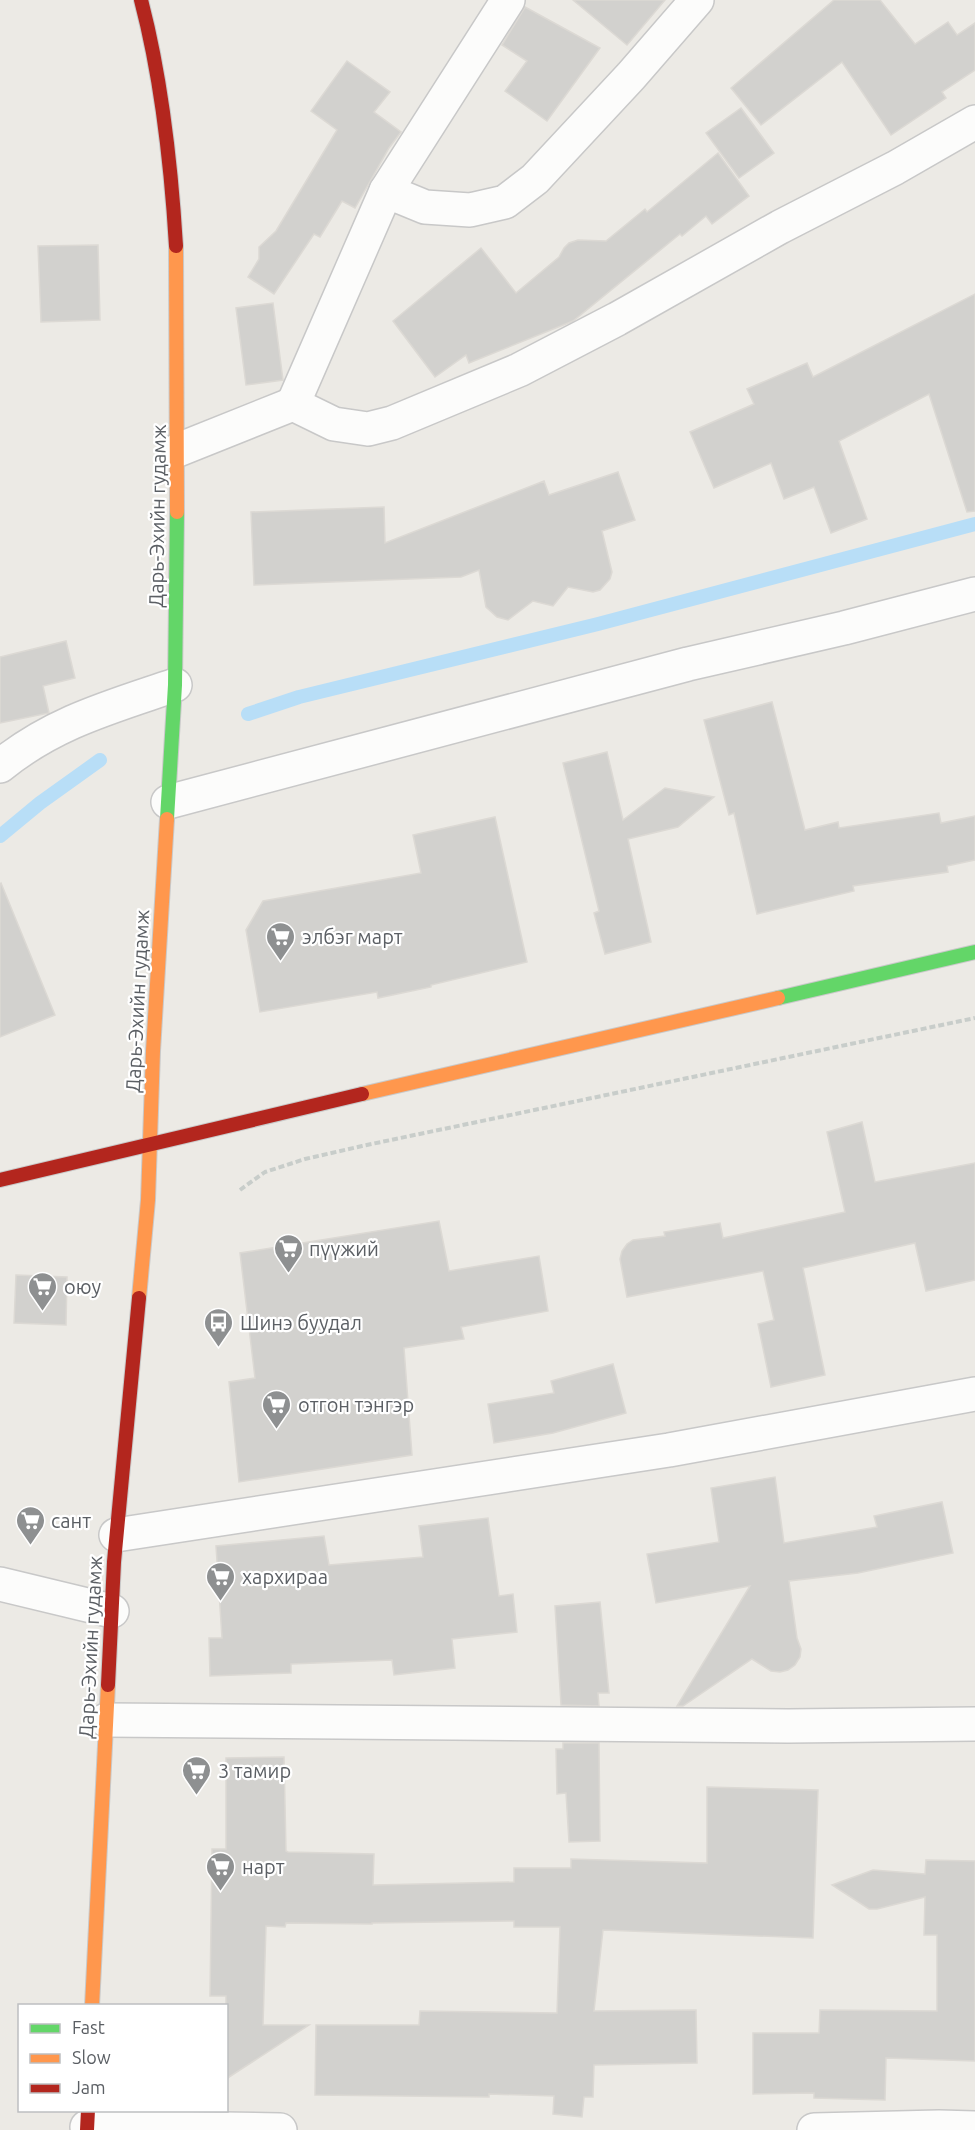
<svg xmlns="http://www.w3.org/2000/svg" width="975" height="2130" viewBox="0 0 975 2130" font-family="Ubuntu,sans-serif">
	<rect width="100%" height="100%" fill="#eceae5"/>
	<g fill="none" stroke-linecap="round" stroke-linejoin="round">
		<g stroke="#b8def7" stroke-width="14">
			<polyline points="248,714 299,697 598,624 975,524"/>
			<polyline points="0,836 40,803 100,760"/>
		</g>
	</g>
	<g fill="#d2d1ce" stroke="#dcd9d4" stroke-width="1.5">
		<polygon points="573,0 665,0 627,45"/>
		<polygon points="834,0 880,0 915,44 948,22 957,35 975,23 975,70 942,92 946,98 891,135 842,62 761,125 731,88"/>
		<polygon points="525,7 600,48 547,121 505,91 527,61 502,45"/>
		<polygon points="347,61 390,92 374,112 401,132 389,148 355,208 342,201 320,237 314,234 274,294 248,277 259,259 259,247 276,231 337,130 311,111"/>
		<polygon points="741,108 774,153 739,178 706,133"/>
		<polygon points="718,153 749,196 712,224 706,216 682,236 680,234 573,321 469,363 466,355 435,377 393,321 481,248 516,293 559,257 564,248 569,243 578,240 606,241 645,209 647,212"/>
		<polygon points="98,245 100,320 41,322 38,246"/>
		<polygon points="975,294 975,511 967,512 929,394 839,441 867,519 831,533 814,487 784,499 771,463 714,488 690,432 754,404 747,389 807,363 813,377"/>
		<polygon points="273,303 283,380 246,385 236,308"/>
		<polygon points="618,472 635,520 602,531 612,572 610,579 600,590 593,592 568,587 553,606 533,601 508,620 497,617 486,607 479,570 461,577 254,585 251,512 384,507 385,543 544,481 549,495"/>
		<polygon points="66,641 75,678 43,686 49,713 0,723 0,657"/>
		<polygon points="772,702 805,830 838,822 839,828 939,813 941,823 975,816 975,860 947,866 948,872 853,886 854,891 757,914 734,813 729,815 704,720"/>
		<polygon points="607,752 623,820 665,788 714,797 678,827 628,839 651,942 605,954 594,913 599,911 563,763"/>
		<polygon points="495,817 527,962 431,985 431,987 378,998 377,992 260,1012 246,930 263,901 421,873 413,835"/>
		<polygon points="1,883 55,1015 0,1037 0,884"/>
		<polygon points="862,1122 875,1182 975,1163 975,1280 926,1291 915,1243 803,1268 825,1375 771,1387 758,1324 774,1320 763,1271 627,1297 620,1259 622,1251 627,1244 633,1240 665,1236 664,1232 720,1223 723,1238 845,1212 827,1132"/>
		<polygon points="439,1221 449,1271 539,1256 548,1311 461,1327 464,1339 404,1348 412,1455 239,1482 229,1382 255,1378 240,1253"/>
		<polygon points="16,1275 67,1277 66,1325 14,1323"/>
		<polygon points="613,1364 626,1413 553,1433 494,1443 488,1404 554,1393 551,1381"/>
		<polygon points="775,1477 784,1543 877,1527 874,1516 942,1502 953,1553 858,1573 789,1581 797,1638 801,1649 800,1657 795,1665 788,1670 780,1672 771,1671 752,1659 683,1706 677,1706 750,1586 656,1603 647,1554 719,1542 711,1488"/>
		<polygon points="488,1518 499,1596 513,1594 517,1632 452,1639 455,1668 394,1675 392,1660 291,1664 291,1673 210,1676 209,1638 222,1638 216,1546 324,1536 329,1565 423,1557 419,1526"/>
		<polygon points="600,1602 609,1693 598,1693 599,1706 561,1705 555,1606"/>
		<polygon points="563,1743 599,1743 600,1841 569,1842 566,1793 557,1794 556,1749 563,1749"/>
		<polygon points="284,1757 286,1851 288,1852 374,1854 373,1885 514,1882 514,1868 571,1868 571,1859 707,1863 707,1787 818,1790 813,1938 603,1930 594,2011 696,2010 697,2063 594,2065 593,2097 584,2097 582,2117 553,2114 554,2096 489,2094 489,2097 315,2095 316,2025 419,2025 420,2011 557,2013 560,1927 514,1927 514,1921 372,1923 372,1924 286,1923 285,1927 266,1926 263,2025 309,2025 226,2079 226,1996 210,1996 212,1849 226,1849 226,1758"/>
		<polygon points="926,1860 975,1861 975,2061 886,2058 885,2100 814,2098 814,2093 753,2094 753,2033 819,2033 820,2010 937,2011 937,1935 924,1935 925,1897 877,1909 869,1909 832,1885 873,1870 925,1874"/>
	</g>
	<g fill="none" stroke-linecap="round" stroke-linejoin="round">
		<defs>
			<g id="street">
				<polyline points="386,191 425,207 470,210 505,202 535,179 631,76 697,0"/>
				<polyline points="293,404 386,191 508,0"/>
				<polyline points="178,450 293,404 334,424 368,429 392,423 519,370 617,319 780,227 895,168 975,122"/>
				<path d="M0 766C54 722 111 707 175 685"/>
				<polyline points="168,802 688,664 844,628 975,594"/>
				<polyline points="116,1535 669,1450 975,1394"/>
				<polyline points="0,1584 112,1611"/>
				<polyline points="106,1720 788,1726 975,1724"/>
				<polyline points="87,2127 280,2130"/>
				<polyline points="814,2130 939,2127 975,2128"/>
			</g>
			<g id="fast">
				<polyline points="167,819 175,685 177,512"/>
				<polyline points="778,998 975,952"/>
			</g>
			<g id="slow">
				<polyline points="176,246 177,512"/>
				<polyline points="362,1094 778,998"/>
				<polyline points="139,1298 148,1200 153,1051 167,819"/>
				<polyline points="92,2006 108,1685"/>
			</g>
			<g id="jam">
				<path d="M141 0C162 80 171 163 176 246"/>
				<polyline points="0,1180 362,1094"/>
				<polyline points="108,1685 114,1562 139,1298"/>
				<polyline points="87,2130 88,2110"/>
			</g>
		</defs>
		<use href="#street" stroke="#c8c8c8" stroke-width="36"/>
		<use href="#fast" stroke="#c9c9c9" stroke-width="16"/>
		<use href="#slow" stroke="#c9c9c9" stroke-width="16"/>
		<use href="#jam" stroke="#c9c9c9" stroke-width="16"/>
		<polyline stroke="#c8cdca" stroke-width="4" stroke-dasharray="6 3" stroke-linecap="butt" points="240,1190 265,1172 305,1159 362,1146 975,1018"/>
		<use href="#street" stroke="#fcfcfb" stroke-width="33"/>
		<use href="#fast" stroke="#63d668" stroke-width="14"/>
		<use href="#slow" stroke="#ff974d" stroke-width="14"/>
		<use href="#jam" stroke="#b3261e" stroke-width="14"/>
	</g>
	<defs>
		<symbol id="supermarket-pin" viewBox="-11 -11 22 30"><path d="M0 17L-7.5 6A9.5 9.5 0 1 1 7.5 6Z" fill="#8e9091" stroke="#fff"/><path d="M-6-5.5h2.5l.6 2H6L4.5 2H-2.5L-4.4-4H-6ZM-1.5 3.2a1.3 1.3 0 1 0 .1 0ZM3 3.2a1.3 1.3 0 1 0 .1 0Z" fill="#fff"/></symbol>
		<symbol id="bus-pin" viewBox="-11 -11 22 30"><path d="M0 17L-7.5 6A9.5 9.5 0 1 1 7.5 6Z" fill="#8e9091" stroke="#fff"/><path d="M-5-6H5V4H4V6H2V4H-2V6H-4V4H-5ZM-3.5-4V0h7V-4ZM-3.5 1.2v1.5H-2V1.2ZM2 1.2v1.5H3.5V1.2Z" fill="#fff"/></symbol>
	</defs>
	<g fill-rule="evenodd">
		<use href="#supermarket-pin" x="264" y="920" width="33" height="45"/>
		<use href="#supermarket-pin" x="272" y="1232" width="33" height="45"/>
		<use href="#supermarket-pin" x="26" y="1270" width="33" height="45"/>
		<use href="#bus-pin" x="202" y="1306" width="33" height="45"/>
		<use href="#supermarket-pin" x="260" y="1388" width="33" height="45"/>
		<use href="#supermarket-pin" x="14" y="1504" width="33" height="45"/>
		<use href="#supermarket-pin" x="204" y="1560" width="33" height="45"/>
		<use href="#supermarket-pin" x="180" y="1754" width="33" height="45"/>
		<use href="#supermarket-pin" x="204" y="1850" width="33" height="45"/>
	</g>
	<g text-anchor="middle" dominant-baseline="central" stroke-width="4.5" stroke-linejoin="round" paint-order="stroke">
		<g font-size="20" fill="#5b5f64" stroke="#fff">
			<text transform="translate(157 516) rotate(-89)">Дарь-Эхийн гудамж</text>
			<text transform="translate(137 1001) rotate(-87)">Дарь-Эхийн гудамж</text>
			<text transform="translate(90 1647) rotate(-87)">Дарь-Эхийн гудамж</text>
		</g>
		<g font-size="20" fill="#5b5f64" stroke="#fff" text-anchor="start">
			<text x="302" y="936">элбэг март</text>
			<text x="309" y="1248">пүүжий</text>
			<text x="64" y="1286">оюу</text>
			<text x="240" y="1322">Шинэ буудал</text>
			<text x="298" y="1404">отгон тэнгэр</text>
			<text x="51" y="1520">сант</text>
			<text x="242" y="1576">хархираа</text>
			<text x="218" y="1770">3 тамир</text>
			<text x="242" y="1866">нарт</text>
		</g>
	</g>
	<rect x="18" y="2004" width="210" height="108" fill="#ffffff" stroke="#bdbfc1" stroke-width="1.5"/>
	<rect x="30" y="2024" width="30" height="9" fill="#63d668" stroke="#bdbfc1" stroke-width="1.5"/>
	<text x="72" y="2034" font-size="18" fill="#5b5f64">Fast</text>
	<rect x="30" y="2054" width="30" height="9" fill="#ff974d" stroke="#bdbfc1" stroke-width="1.5"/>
	<text x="72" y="2064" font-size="18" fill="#5b5f64">Slow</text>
	<rect x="30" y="2084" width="30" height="9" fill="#b3261e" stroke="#bdbfc1" stroke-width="1.5"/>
	<text x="72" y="2094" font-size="18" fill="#5b5f64">Jam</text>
</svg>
